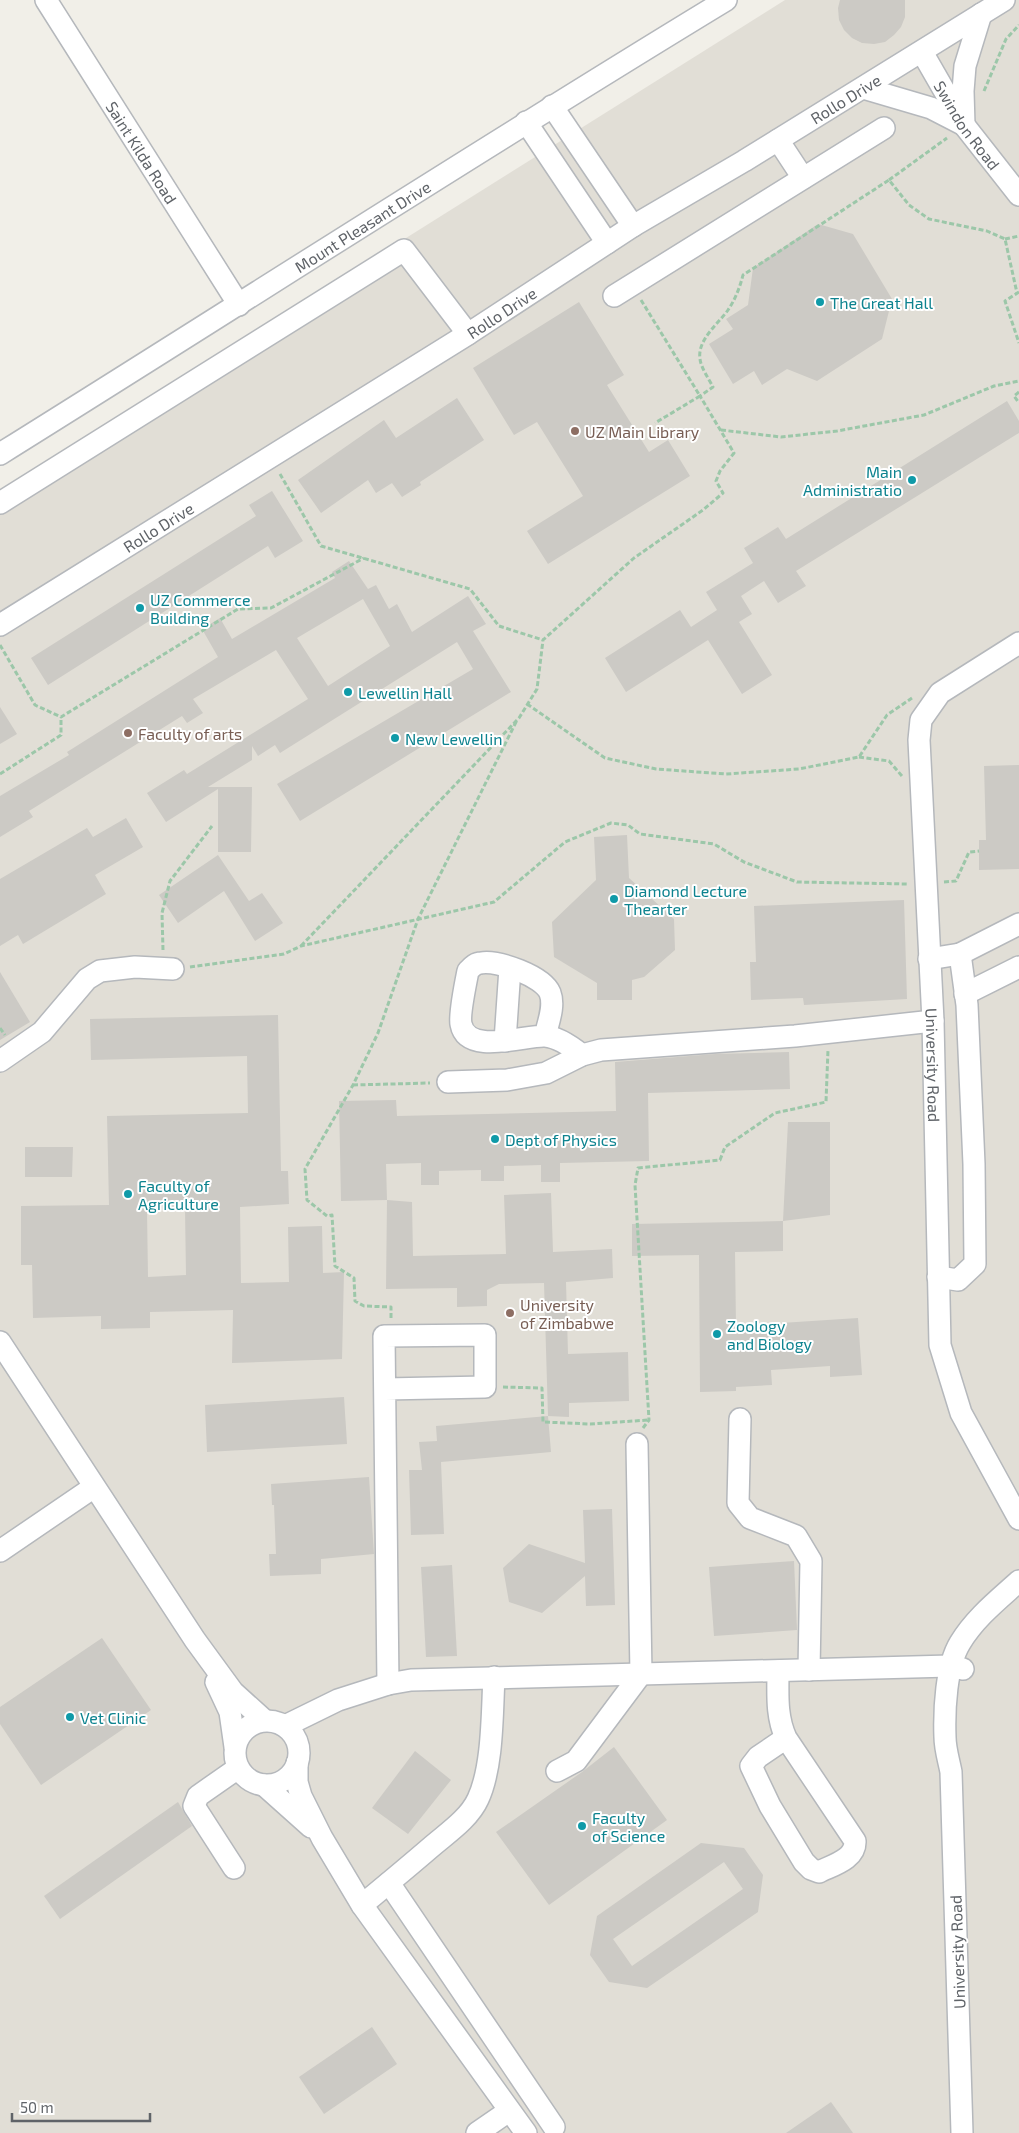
<svg xmlns="http://www.w3.org/2000/svg" width="1019" height="2133" viewBox="0 0 1019 2133" font-family="'Exo 2',sans-serif">
	<rect width="100%" height="100%" fill="#f1efe8"/>
	<polygon fill="#e1ded6" points="785,0 1019,0 1019,2133 0,2133 0,493"/>
	<g fill="#cccac5" fill-rule="evenodd">
		<polygon points="840,0 905,0 905,17 901,27 894,35 885,42 874,44 862,43 852,38 844,30 839,20 838,8"/>
		<polygon points="818,224 853,234 892,299 882,339 817,381 787,369 762,385 754,371 733,384 709,344 733,329 726,319 748,305 753,268"/>
		<polygon points="579,302 624,375 607,385 649,452 668,440 690,476 548,564 527,531 583,496 537,422 514,435 473,368"/>
		<polygon points="457,398 484,440 420,482 421,485 402,497 392,483 376,493 368,480 321,513 298,480 384,420 396,438"/>
		<polygon points="1007,401 1019,421 1019,433 796,571 806,586 778,603 764,581 741,596 752,614 739,622 772,675 742,694 708,640 626,692 605,658 680,610 691,627 717,610 706,592 753,563 744,548 778,527 786,539"/>
		<polygon points="272,491 303,541 275,558 268,546 48,685 31,658 256,516 249,505"/>
		<path d="M349 561 368 589 376 585 389 609 397 604 412 632 468 596 486 624 473 631 511 692 300 821 277 784 473 669 457 642 280 753 275 745 258 756 252 746V760L208 787H252L251 852H218V789L166 822 147 793 184 770 187 774 308 699 276 650 193 699 203 713 187 723 182 716 29 811 33 817 0 837V796L69 755 67 752 218 657 202 629 220 618 232 639 335 578 332 572ZM363 599 390 646 328 686 297 638Z"/>
		<polygon points="0,707 17,734 0,744"/>
		<polygon points="1019,765 1019,869 979,870 979,840 986,840 984,766"/>
		<polygon points="126,818 143,847 95,875 106,894 23,944 18,935 0,946 0,879 87,828 93,837"/>
		<polygon points="627,835 629,878 674,919 675,950 644,977 632,980 632,1000 597,1000 597,983 554,957 552,922 596,880 594,837"/>
		<polygon points="218,855 249,901 262,893 283,923 255,941 224,891 178,923 159,895"/>
		<polygon points="904,900 907,999 804,1005 803,998 751,1000 750,962 756,962 754,906"/>
		<polygon points="0,972 30,1022 0,1040"/>
		<path d="M278 1015 281 1171H288L289 1204 240 1207 241 1283 289 1282 288 1227 322 1226 323 1273 344 1272 342 1359 232 1363 233 1310 150 1312V1328L101 1329V1316L33 1318 32 1265H21V1206L109 1205 107 1116 248 1113 247 1056 91 1060 90 1019ZM185 1209 186 1275 148 1277 147 1211Z"/>
		<polygon points="789,1052 790,1089 648,1093 649,1161 560,1163 560,1182 541,1182 541,1165 504,1166 504,1181 481,1181 481,1170 439,1171 439,1185 421,1185 421,1163 386,1164 387,1200 341,1201 339,1101 396,1100 397,1116 616,1111 615,1062 715,1054"/>
		<polygon points="788,1122 830,1122 830,1215 783,1221"/>
		<polygon points="25,1147 73,1147 72,1177 25,1177"/>
		<polygon points="551,1193 553,1252 612,1249 613,1278 566,1282 568,1354 628,1352 629,1401 569,1403 569,1417 548,1416 544,1283 499,1284 487,1290 487,1306 457,1307 457,1288 386,1289 387,1200 412,1202 413,1256 506,1254 504,1195"/>
		<polygon points="783,1221 783,1251 735,1252 736,1326 858,1318 862,1375 830,1377 830,1366 771,1370 772,1385 736,1387 736,1391 700,1392 699,1255 632,1256 632,1224"/>
		<polygon points="344,1397 347,1444 207,1452 205,1405"/>
		<polygon points="548,1416 551,1452 441,1462 444,1534 411,1535 409,1470 422,1470 419,1442 437,1441 436,1426"/>
		<polygon points="369,1477 374,1554 321,1559 321,1574 270,1576 269,1554 276,1554 274,1505 272,1505 271,1484"/>
		<polygon points="612,1509 615,1605 586,1606 585,1576 542,1613 509,1602 503,1568 529,1544 585,1563 583,1510"/>
		<polygon points="794,1561 797,1630 714,1636 709,1567"/>
		<polygon points="452,1565 457,1656 426,1657 421,1567"/>
		<polygon points="102,1638 151,1710 41,1785 0,1724 0,1707"/>
		<polygon points="614,1747 667,1820 549,1905 496,1832 582,1772"/>
		<polygon points="415,1751 451,1780 408,1834 372,1808"/>
		<polygon points="178,1802 192,1826 60,1919 44,1896"/>
		<path d="M701 1843 744 1848 763 1875 758 1912 647 1988 609 1982 590 1955 597 1916ZM724 1862 743 1889 632 1966 613 1939Z"/>
		<polygon points="372,2027 397,2064 324,2114 299,2077"/>
		<polygon points="831,2102 853,2133 786,2133"/>
	</g>
	<g fill="none" stroke-linecap="round" stroke-linejoin="round">
		<defs>
			<g id="minor">
				<path id="s1" d="M46 0 239 305"/>
				<path id="s2" d="M922 52 964 125 1019 195"/>
				<polyline points="863,88 931,108 964,125 963,91 965,66 981,14"/>
				<polyline points="552,106 633,226"/>
				<polyline points="526,122 607,243"/>
				<polyline points="778,140 803,178"/>
				<polyline points="614,296 884,128"/>
				<path id="s3" d="M0 454C242 303 482 148 726 0"/>
				<polyline points="0,503 404,250 468,334"/>
				<path id="s4" d="M0 625 468 334 633 226 744 161 1004 0"/>
				<path id="s5" d="M1019 643 940 693 921 720 919 740 933 1021 940 1345 961 1413 1019 1519"/>
				<polyline points="960,954 1019,924"/>
				<polyline points="929,959 960,954 967,1005 974,1164 975,1264 958,1280 938,1277"/>
				<polyline points="965,994 1019,967"/>
				<path d="M545 1036C548 1023 555 1006 550 993 543 976 498 960 481 963 475 963 472 967 468 971 466 981 459 1015 461 1024 467 1056 525 1035 545 1036 558 1037 572 1047 582 1055"/>
				<polyline points="505,1041 510,968"/>
				<polyline points="0,1061 42,1032 87,979 100,971 135,967 173,969"/>
				<polyline points="448,1082 507,1080 546,1073 582,1055 601,1050 795,1036 933,1021"/>
				<polyline points="0,1342 195,1640 233,1692 264,1720"/>
				<polyline points="385,1389 485,1387 485,1335 384,1336 388,1684"/>
				<polyline points="740,1419 738,1503 750,1518 796,1536 811,1561 809,1670"/>
				<polyline points="0,1551 94,1487"/>
				<path d="M778 1671C778 1694 776 1716 786 1738L855 1841C856 1859 833 1865 819 1872L811 1869 804 1862 770 1806 751 1766 758 1757 786 1738"/>
				<polyline points="216,1682 230,1712 235,1747"/>
				<circle cx="267" cy="1753" r="32"/>
				<polyline points="285,1726 338,1700 388,1684 411,1680 950,1666 963,1669"/>
				<polyline points="297,1763 297,1782 301,1796 322,1838 362,1905 526,2133"/>
				<polyline points="557,1771 576,1761 641,1674 637,1444"/>
				<polyline points="264,1785 311,1827"/>
				<polyline points="234,1868 194,1806 198,1796 238,1768"/>
				<polyline points="389,1883 554,2127"/>
				<path d="M362 1905C385 1886 408 1867 430 1848 446 1834 469 1819 478 1799 493 1767 492 1713 494 1677"/>
				<polyline points="477,2133 509,2111"/>
				<path d="M962 2133 951 1772C949 1761 945 1749 945 1737 944 1710 946 1666 960 1643 975 1618 998 1600 1019 1581"/>
			</g>
		</defs>
		<use href="#minor" stroke="#b5b8bc" stroke-width="24"/>
		<g stroke="#9cc7a9" stroke-width="3" stroke-dasharray="5 2.5" stroke-linecap="butt">
			<polyline points="984,91 1006,39 1019,25"/>
			<polyline points="889,180 947,138"/>
			<polyline points="1005,239 1019,236"/>
			<polyline points="1019,292 1005,301 1019,343"/>
			<polyline points="641,300 700,396 655,423"/>
			<polyline points="1019,392 1014,396 1019,403"/>
			<polyline points="721,430 781,437 837,431 924,415 994,386 1019,381"/>
			<polyline points="280,474 321,546 470,589 499,626 543,640"/>
			<polyline points="0,645 35,705 61,717 238,609 271,608 364,558"/>
			<polyline points="527,704 605,758 656,769 726,774 799,769 859,757 887,715 912,698"/>
			<polyline points="859,757 889,761 902,776"/>
			<polyline points="0,774 61,735 61,717"/>
			<polyline points="944,882 956,881 969,852 979,851"/>
			<path d="M301 946 519 718 537 689 543 640 634 558 703 510 723 493 716 481 720 471 734 453 700 396 713 387C709 379 701 368 700 359 697 340 718 324 728 310 735 300 740 287 743 275L889 180 909 205 929 219 987 231 1005 239 1017 293"/>
			<polyline points="163,950 162,913 170,881 212,826"/>
			<polyline points="190,967 284,954 301,946 494,902 565,842 611,823 628,825 640,834 714,844 744,862 797,882 908,884"/>
			<polyline points="0,1028 5,1035"/>
			<polyline points="353,1085 430,1083"/>
			<polyline points="391,1318 391,1307 364,1306 355,1301 354,1278 335,1266 332,1215 327,1216 307,1200 305,1169 353,1085 378,1033 418,919 517,720"/>
			<polyline points="503,1387 542,1388 543,1422 590,1424 648,1420"/>
			<polyline points="643,1428 649,1420 635,1185 638,1168 720,1160 725,1147 775,1113 826,1102 828,1050"/>
		</g>
		<use href="#minor" stroke="#fff" stroke-width="21"/>
	</g>
	<g fill="#0f9aa8" stroke="#fff" stroke-width="2">
		<circle cx="820" cy="302" r="5"/>
		<circle cx="912" cy="480" r="5"/>
		<circle cx="140" cy="608" r="5"/>
		<circle cx="348" cy="692" r="5"/>
		<circle cx="395" cy="738" r="5"/>
		<circle cx="614" cy="899" r="5"/>
		<circle cx="495" cy="1139" r="5"/>
		<circle cx="128" cy="1194" r="5"/>
		<circle cx="717" cy="1334" r="5"/>
		<circle cx="70" cy="1717" r="5"/>
		<circle cx="582" cy="1826" r="5"/>
	</g>
	<g fill="#8d6e63" stroke="#fff" stroke-width="2">
		<circle cx="575" cy="431" r="5"/>
		<circle cx="128" cy="733" r="5"/>
		<circle cx="510" cy="1313" r="5"/>
	</g>
	<g text-anchor="middle" dominant-baseline="central" stroke-width="4" stroke-linejoin="round" paint-order="stroke">
		<g font-size="16" fill="#5f6368" stroke="#fff">
			<text stroke="none"><textPath href="#s4" startOffset="996">Rollo Drive</textPath></text>
			<text stroke="none"><textPath href="#s2" startOffset="86">Swindon Road</textPath></text>
			<text stroke="none"><textPath href="#s1" startOffset="180">Saint Kilda Road</textPath></text>
			<text stroke="none"><textPath href="#s3" startOffset="428">Mount Pleasant Drive</textPath></text>
			<text stroke="none"><textPath href="#s4" startOffset="591">Rollo Drive</textPath></text>
			<text stroke="none"><textPath href="#s4" startOffset="186">Rollo Drive</textPath></text>
			<text stroke="none"><textPath href="#s5" startOffset="472">University Road</textPath></text>
			<text transform="translate(957 1952) rotate(-92)">University Road</text>
		</g>
		<g font-size="16" fill="#0d838f" stroke="#fff" text-anchor="start">
			<text x="830" y="302">The Great Hall</text>
			<text x="902" y="471" text-anchor="end">Main<tspan x="902" dy="18">Administratio</tspan></text>
			<text x="150" y="599">UZ Commerce<tspan x="150" dy="18">Building</tspan></text>
			<text x="358" y="692">Lewellin Hall</text>
			<text x="405" y="738">New Lewellin</text>
			<text x="624" y="890">Diamond Lecture<tspan x="624" dy="18">Thearter</tspan></text>
			<text x="505" y="1139">Dept of Physics</text>
			<text x="138" y="1185">Faculty of<tspan x="138" dy="18">Agriculture</tspan></text>
			<text x="727" y="1325">Zoology<tspan x="727" dy="18">and Biology</tspan></text>
			<text x="80" y="1717">Vet Clinic</text>
			<text x="592" y="1817">Faculty<tspan x="592" dy="18">of Science</tspan></text>
		</g>
		<g font-size="16" fill="#785e54" stroke="#fff" text-anchor="start">
			<text x="585" y="431">UZ Main Library</text>
			<text x="138" y="733">Faculty of arts</text>
			<text x="520" y="1304">University<tspan x="520" dy="18">of Zimbabwe</tspan></text>
		</g>
	</g>
	<path d="M12 2113v8h138v-8" fill="none" stroke="#5f6368" stroke-width="2.5"/>
	<text x="20" y="2113" font-size="15" fill="#5f6368" stroke="#ffffff" stroke-width="4" paint-order="stroke">50 m</text>
</svg>
